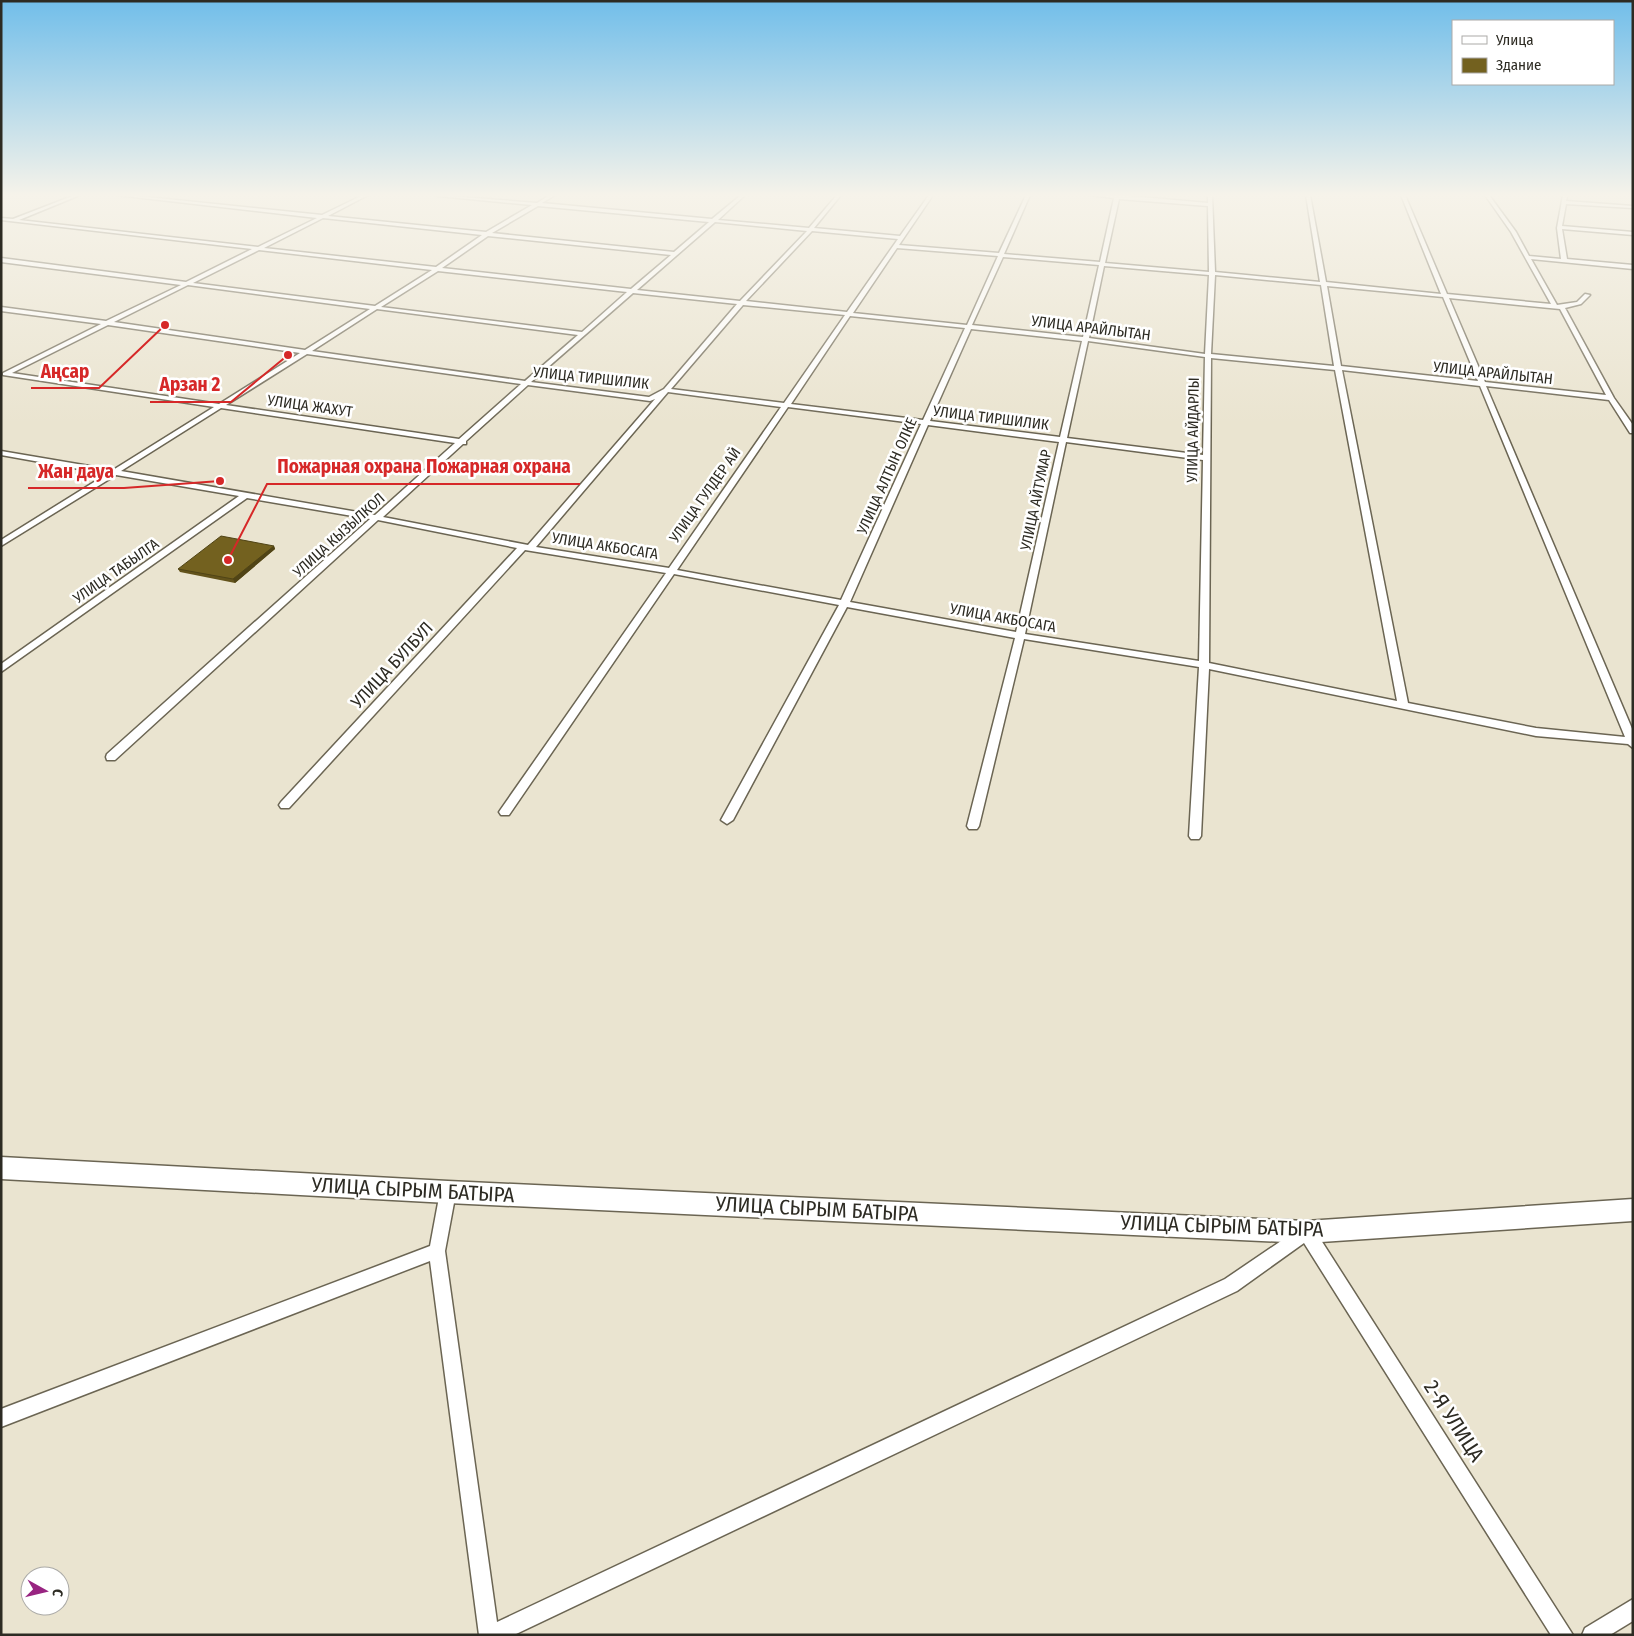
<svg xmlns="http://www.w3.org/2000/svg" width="1634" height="1636" viewBox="0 0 1634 1636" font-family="'Fira Sans Condensed',sans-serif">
	<rect width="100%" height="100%" fill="#eae4d0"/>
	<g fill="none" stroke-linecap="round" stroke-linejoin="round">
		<defs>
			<g id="street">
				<path d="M75 195H80L19 220 258 247 317 218 116 195H128L322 215 363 195H368L328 216 486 232 532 205 438 196 436 195 537 203 550 195H555L542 203 712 219 741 195H745L718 220 809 228 837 195H841L814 228 900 236 929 195H933L899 245 999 253 1026 195H1030L1004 254 1100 262 1114 198 1090 195H1119L1208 203V195H1212L1215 272 1320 282 1306 195H1310L1326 282 1441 294 1401 195H1405L1447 294 1551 304 1511 232 1485 195H1489L1516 232 1529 256 1561 259 1557 228 1563 195 1567 196 1566 201 1633 206V208L1566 204 1562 226 1633 232V235L1562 229 1567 259 1633 265V269L1531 259 1557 305 1577 302 1585 294 1590 295 1581 304 1565 308 1614 398 1633 425V433H1630L1609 400 1486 386 1633 731V748L1628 744 1536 736 1209 669 1201 836 1199 839H1191L1189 836 1199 667 1024 639 979 826 977 829H969L967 826 1015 638 847 607 733 820 727 824 721 820 839 605 674 574 509 815H501L499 812 501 809 666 573 525 550 289 808H281L279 805 281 802 517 548 378 520 115 760H107L106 757 107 754 370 519 247 498 1 672V664L239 496 116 475 1 546V540L107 474 1 455V451L113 470 214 407 3 375V373L101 324 1 311V307L106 321 181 285 1 262V258L186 282 252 249 1 220V218L13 219ZM1119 199 1208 206 1209 272 1105 263ZM538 206 709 222 674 252 492 233ZM323 218 482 235 436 267 264 248ZM715 222 807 231 740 301 637 290ZM812 231 898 239 847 312 746 301ZM488 236 671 255 631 289 442 268ZM897 248 998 256 967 325 853 313ZM259 250 432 270 375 306 193 283ZM1003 257 1099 265 1083 337 972 325ZM1104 266 1209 275 1205 354 1089 338ZM438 271 627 292 582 332 381 307ZM1215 275 1321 285 1334 366 1211 354ZM188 285 370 309 305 350 114 322ZM1327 286 1443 297 1478 381 1341 366ZM633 293 737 304 664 389 649 397 531 382ZM1449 298 1560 309 1606 395 1485 382ZM743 305 845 315 784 403 671 389ZM377 309 578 335 525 381 312 351ZM850 316 965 328 923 420 791 404ZM108 325 300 353 219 404 12 373ZM971 329 1082 341 1060 437 930 421ZM1088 341 1205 357 1203 455 1067 438ZM307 354 521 384 459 439 226 405ZM1211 358 1335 370 1397 701 1209 663ZM1342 370 1480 386 1625 737 1536 728 1408 703ZM528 385 650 401 655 399 528 545 383 517 463 444H466V441ZM668 392 781 407 669 568 536 547ZM788 407 921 424 841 600 677 570ZM221 408 455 443 375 515 121 471ZM928 425 1059 442 1016 632 850 602ZM1066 442 1203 460 1199 661 1025 634Z"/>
				<polygon points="448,1184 453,1187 456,1192 445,1251 497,1622 1225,1279 1306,1224 1312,1226 1573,1635 1551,1635 1304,1243 1237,1291 514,1635 479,1635 430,1261 1,1427 1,1409 430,1246 440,1192 443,1187"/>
				<polygon points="1633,1599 1633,1621 1610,1635 1582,1635 1585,1628"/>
			</g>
			<polygon id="secondary" points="1,1157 448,1181 1306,1221 1633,1199 1633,1221 1306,1243 448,1203 1,1179"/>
		</defs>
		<use href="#street" stroke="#6b6553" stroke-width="3"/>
		<use href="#secondary" stroke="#6b6553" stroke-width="3"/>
		<use href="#street" fill="#fff" fill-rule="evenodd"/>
		<use href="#secondary" fill="#fff" fill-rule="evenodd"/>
	</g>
	<polygon fill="#63531b" points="274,546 275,549 235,583 180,572 178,569"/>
	<polygon fill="#504416" points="274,546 275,549 235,583 233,579"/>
	<polygon fill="#73611f" stroke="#504416" points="221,536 274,546 233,579 178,569"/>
	<linearGradient id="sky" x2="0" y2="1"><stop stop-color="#71beea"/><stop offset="0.46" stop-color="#f6f3ea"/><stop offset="1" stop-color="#f6f3ea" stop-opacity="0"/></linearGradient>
	<rect width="1634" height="424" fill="url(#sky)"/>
	<g text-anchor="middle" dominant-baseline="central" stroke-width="5" stroke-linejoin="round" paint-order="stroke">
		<g font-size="15" fill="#2d2b23" stroke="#fff">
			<text transform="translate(1091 328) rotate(7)">УЛИЦА АРАЙЛЫТАН</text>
			<text transform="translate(1493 373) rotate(6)">УЛИЦА АРАЙЛЫТАН</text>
			<text transform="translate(591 378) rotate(6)">УЛИЦА ТИРШИЛИК</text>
			<text transform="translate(310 406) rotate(8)">УЛИЦА ЖАХУТ</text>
			<text transform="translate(991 418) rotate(7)">УЛИЦА ТИРШИЛИК</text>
			<text transform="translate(1193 430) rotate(-89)">УЛИЦА АЙДАРЛЫ</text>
			<text transform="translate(887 476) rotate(-66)">УЛИЦА АЛТЫН ОЛКЕ</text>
			<text transform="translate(705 495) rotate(-55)">УЛИЦА ГУЛДЕР АЙ</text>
			<text transform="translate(1036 500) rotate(-78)">УЛИЦА АЙТУМАР</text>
			<text transform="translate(339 535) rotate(-42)">УЛИЦА КЫЗЫЛКОЛ</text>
			<text transform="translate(605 546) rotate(9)">УЛИЦА АКБОСАГА</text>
			<text transform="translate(116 571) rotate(-35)">УЛИЦА ТАБЫЛГА</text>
			<text transform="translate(1003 618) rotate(10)">УЛИЦА АКБОСАГА</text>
		</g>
		<g font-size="18" fill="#2d2b23" stroke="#fff">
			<text transform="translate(392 665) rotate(-47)">УЛИЦА БУЛБУЛ</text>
		</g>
		<g font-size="21" fill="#2d2b23" stroke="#fff">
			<text transform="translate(413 1190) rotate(3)">УЛИЦА СЫРЫМ БАТЫРА</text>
			<text transform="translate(817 1209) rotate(3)">УЛИЦА СЫРЫМ БАТЫРА</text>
			<text transform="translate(1222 1226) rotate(2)">УЛИЦА СЫРЫМ БАТЫРА</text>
			<text transform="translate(1454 1421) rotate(57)">2-Я УЛИЦА</text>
		</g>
	</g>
	<path fill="none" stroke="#d62828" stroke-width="2" d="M165 325L99 388H31M288 355L231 402H150M228 560L267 484H580M220 481L124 488H28"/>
	<g fill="#d62828" stroke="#fff" stroke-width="2">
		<circle cx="165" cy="325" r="5"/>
		<circle cx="288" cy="355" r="5"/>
		<circle cx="228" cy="560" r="5"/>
		<circle cx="220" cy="481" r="5"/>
	</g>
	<g font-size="19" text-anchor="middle" font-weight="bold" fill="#d62828" stroke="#fff" stroke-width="5" stroke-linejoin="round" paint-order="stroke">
		<text x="65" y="378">Аңсар</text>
		<text x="190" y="391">Арзан 2</text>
		<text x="424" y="473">Пожарная охрана Пожарная охрана</text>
		<text x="76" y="478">Жан дауа</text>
	</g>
	<rect width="1634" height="1636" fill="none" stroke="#2d2b23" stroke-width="5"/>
	<rect x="1452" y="20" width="162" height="65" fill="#ffffff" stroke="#abaaa7"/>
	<rect x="1462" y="36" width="25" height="8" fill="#ffffff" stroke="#abaaa7"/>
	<text x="1496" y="45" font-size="15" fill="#2d2b23">Улица</text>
	<rect x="1462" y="58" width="25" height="15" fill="#73611f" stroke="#abaaa7"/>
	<text x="1496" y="70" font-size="15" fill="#2d2b23">Здание</text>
	<g transform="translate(45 1591) rotate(98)"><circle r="24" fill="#ffffff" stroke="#abaaa7"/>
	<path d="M0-4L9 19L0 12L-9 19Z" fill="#982481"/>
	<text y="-8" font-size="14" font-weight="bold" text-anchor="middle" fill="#2d2b23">С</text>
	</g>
</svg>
